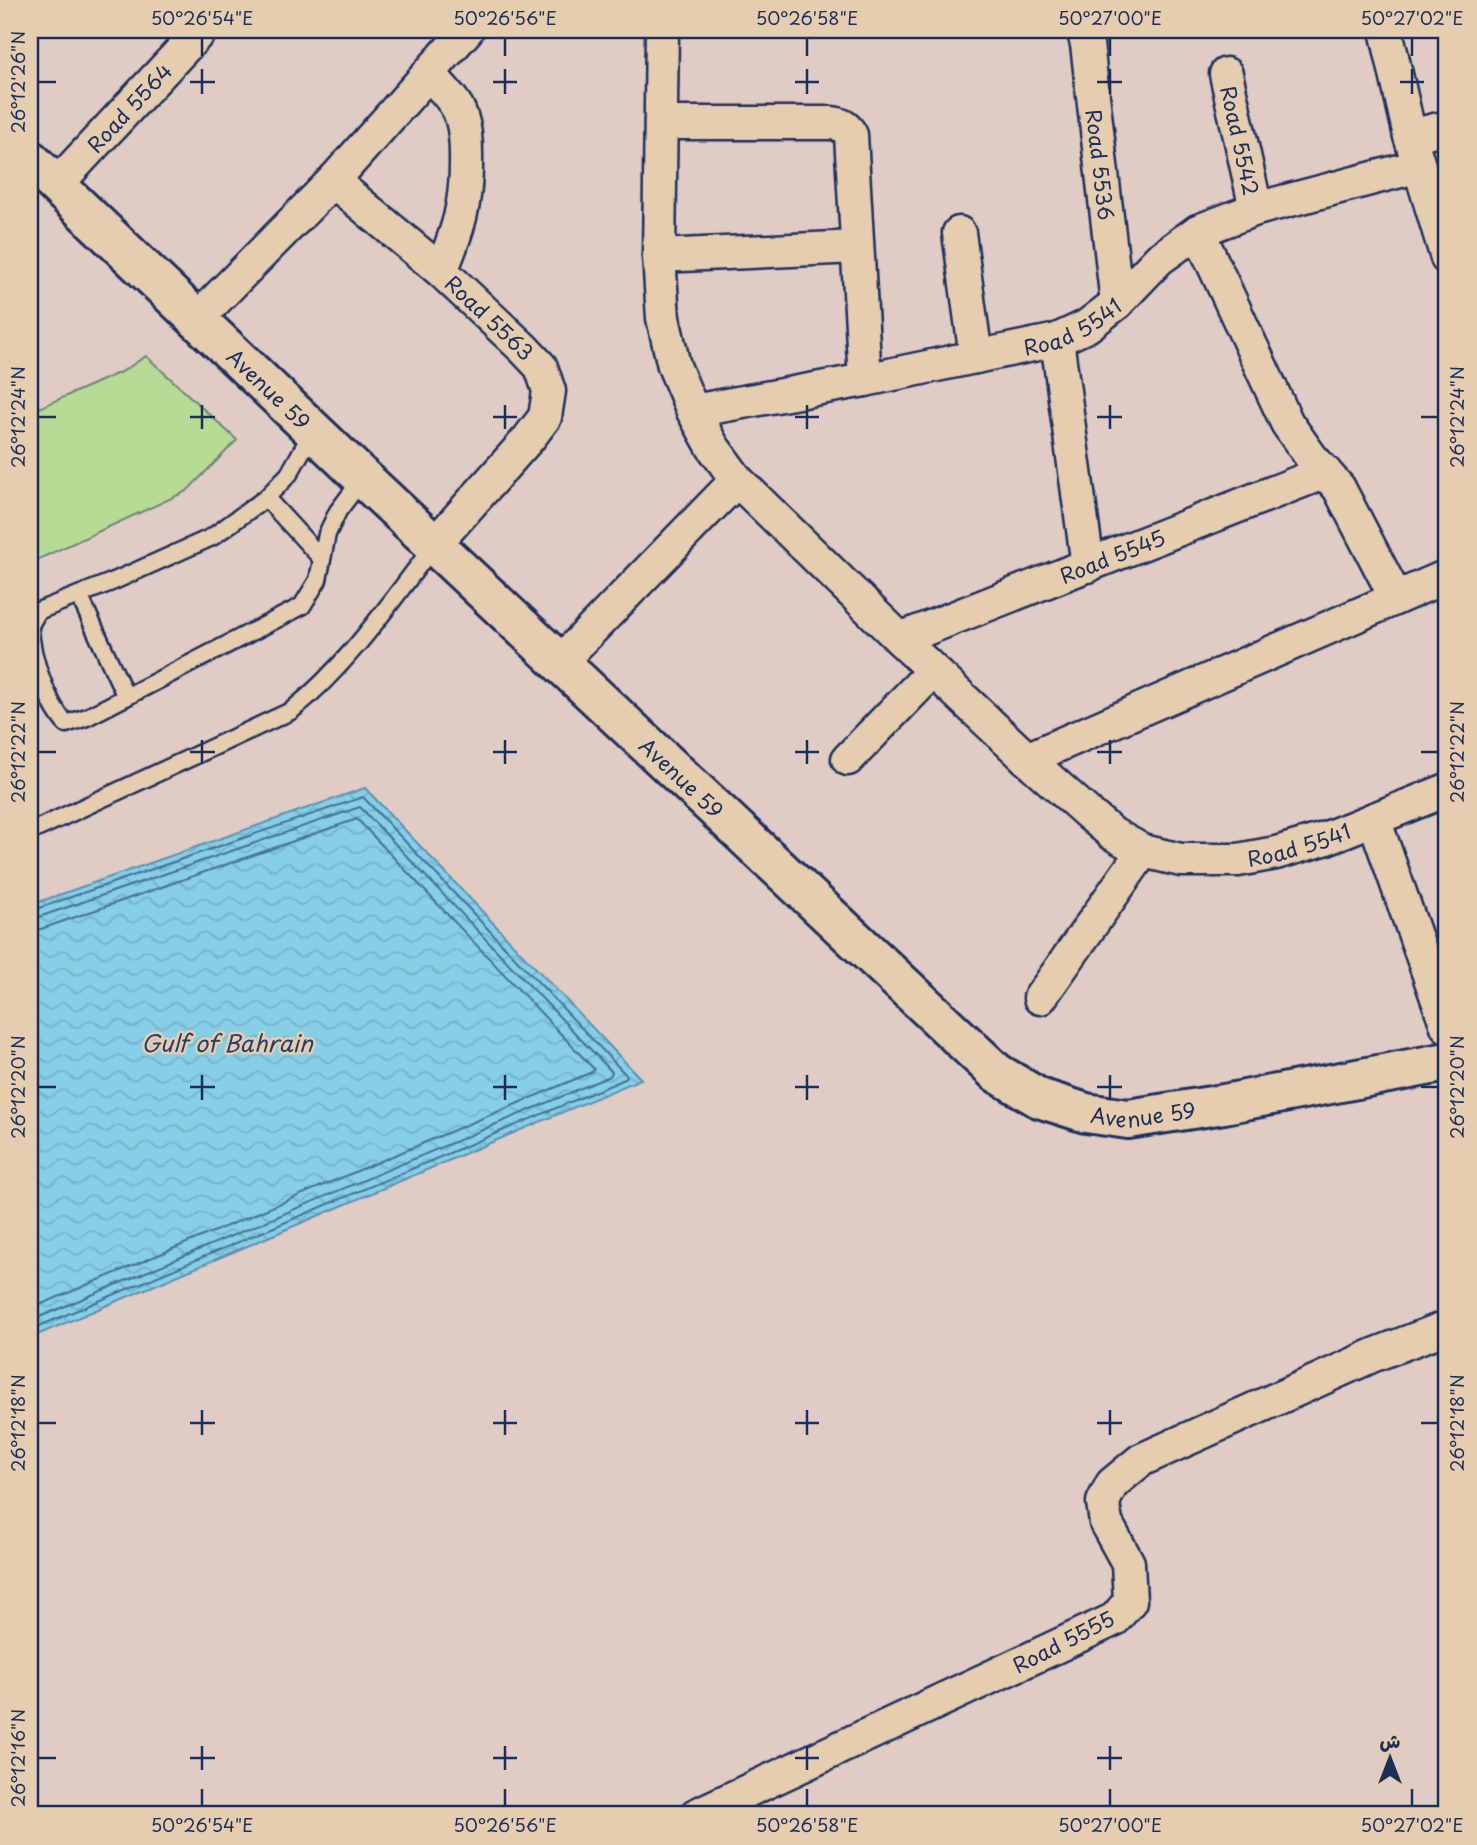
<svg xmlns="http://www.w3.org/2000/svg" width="1477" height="1845" viewBox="0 0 1477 1845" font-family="'Playpen Sans','Playpen Sans Arabic',sans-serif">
	<defs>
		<pattern id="water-waves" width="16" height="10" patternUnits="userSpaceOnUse" patternTransform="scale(1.75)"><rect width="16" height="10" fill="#86cfe7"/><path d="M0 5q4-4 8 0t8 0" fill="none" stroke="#73b2c9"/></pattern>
	</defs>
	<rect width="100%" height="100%" fill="#e0cbc5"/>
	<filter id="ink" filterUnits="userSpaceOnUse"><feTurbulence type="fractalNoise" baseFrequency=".0143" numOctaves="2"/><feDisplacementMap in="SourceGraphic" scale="14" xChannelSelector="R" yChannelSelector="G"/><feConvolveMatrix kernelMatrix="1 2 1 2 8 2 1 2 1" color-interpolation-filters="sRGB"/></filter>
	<g filter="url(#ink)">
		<polygon fill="#b7db95" stroke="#69857a" stroke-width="2" points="146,356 237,440 187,491 30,563 30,412 123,371"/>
		<polygon fill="url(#water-waves)" stroke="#5b8fb0" stroke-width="2" points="365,788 641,1079 30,1338 30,905"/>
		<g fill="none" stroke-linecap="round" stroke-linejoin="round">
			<g stroke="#466f95" stroke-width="2">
				<polyline points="30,911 363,797 627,1076 625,1079 30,1330"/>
				<polyline points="30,920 360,807 612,1072 610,1076 30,1321"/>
				<polyline points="30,930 41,929 357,819 594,1069 592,1072 30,1309"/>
			</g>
			<defs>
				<g id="service">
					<polyline points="266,498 322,559"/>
					<polyline points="79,595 126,697"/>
					<polyline points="30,625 38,611 114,581 212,537 266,498 289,474 313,431"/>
					<path d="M30 628C31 656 47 703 66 724L87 717 302 606 318 580 327 534 338 511 363 478"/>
					<path d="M30 832 291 711C348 665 391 602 434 545"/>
				</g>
				<g id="minor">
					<path id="s1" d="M662 30 659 256 663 318 674 366 693 411 713 447 737 480 900 639 1027 759 1089 814 1113 834 1143 851 1181 860H1238L1276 853 1324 839 1447 790"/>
					<path id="s2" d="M1083 30 1087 44 1117 303"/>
					<polyline points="1386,30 1410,136 1447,258"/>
					<path d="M429 73C438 84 450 95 457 107 465 122 466 139 466 155 467 203 459 228 441 271"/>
					<path id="s3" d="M1226 74 1256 209"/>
					<path d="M661 123H831C841 124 846 126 851 135L865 380"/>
					<polyline points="1410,136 1447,127"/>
					<path id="s4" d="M333 181 441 271 523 348 541 367 549 391 545 417 529 438 434 545"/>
					<path id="s5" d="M57 184 201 30"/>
					<polyline points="1198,231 1287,423 1311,457 1339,488 1396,598"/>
					<polyline points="959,233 976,357"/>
					<polyline points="659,256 857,247"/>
					<polyline points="196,320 333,181 467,30"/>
					<polyline points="1057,340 1088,566"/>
					<path id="s6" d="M693 411 865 380 1057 340 1087 326 1117 303 1159 259 1198 231 1256 209 1419 166"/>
					<path id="s7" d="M900 639 1325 472"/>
					<polyline points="560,662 737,480"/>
					<polyline points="848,759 933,671"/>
					<polyline points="1027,759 1447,576"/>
					<polyline points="1374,819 1447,1026"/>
					<polyline points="1040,998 1143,851"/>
					<polyline points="696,1815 1115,1619 1130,1601 1128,1563 1106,1523 1103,1502 1112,1484 1141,1460 1374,1355 1447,1327"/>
				</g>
				<g id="tertiary">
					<path id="s8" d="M30 160 363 478 997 1073 1039 1098 1086 1113 1128 1119 1224 1104 1447 1062"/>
				</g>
			</defs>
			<use href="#service" stroke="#1b2f5e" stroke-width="21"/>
			<use href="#minor" stroke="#1b2f5e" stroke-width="37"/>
			<use href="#tertiary" stroke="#1b2f5e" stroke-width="44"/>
			<use href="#service" stroke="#e7cdaf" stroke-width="16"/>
			<use href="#minor" stroke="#e7cdaf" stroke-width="32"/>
			<use href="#tertiary" stroke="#e7cdaf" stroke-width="38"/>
		</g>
	</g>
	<path fill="none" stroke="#1b2f5e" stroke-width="2.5" d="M202 38V56M505 38V56M807 38V56M1110 38V56M1412 38V56M202 69V94M505 69V94M807 69V94M1110 69V94M1412 69V94M38 82H56M190 82H215M493 82H517M795 82H819M1097 82H1122M1400 82H1424M202 405V429M505 405V429M807 405V429M1110 405V429M38 417H56M190 417H215M493 417H517M795 417H819M1097 417H1122M1421 417H1438M202 740V764M505 740V764M807 740V764M1110 740V764M38 752H56M190 752H215M493 752H517M795 752H819M1097 752H1122M1421 752H1438M202 1075V1100M505 1075V1100M807 1075V1100M1110 1075V1100M38 1087H56M190 1087H215M493 1087H517M795 1087H819M1097 1087H1122M1421 1087H1438M202 1410V1435M505 1410V1435M807 1410V1435M1110 1410V1435M38 1423H56M190 1423H215M493 1423H517M795 1423H819M1097 1423H1122M1421 1423H1438M202 1746V1770M505 1746V1770M807 1746V1770M1110 1746V1770M38 1758H56M190 1758H215M493 1758H517M795 1758H819M1097 1758H1122M202 1789V1806M505 1789V1806M807 1789V1806M1110 1789V1806M1412 1789V1806"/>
	<g text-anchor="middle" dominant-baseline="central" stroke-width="5" stroke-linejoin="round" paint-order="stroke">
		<g font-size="21" fill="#1b2f5e" stroke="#e7cdaf">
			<text stroke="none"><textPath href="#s5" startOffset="105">Road 5564</textPath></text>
			<text stroke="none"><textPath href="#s3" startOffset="68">Road 5542</textPath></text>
			<text stroke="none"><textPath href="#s2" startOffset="136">Road 5536</textPath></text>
			<text stroke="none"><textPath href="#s4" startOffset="208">Road 5563</textPath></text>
			<text stroke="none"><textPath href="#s6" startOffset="390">Road 5541</textPath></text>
			<text stroke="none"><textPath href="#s8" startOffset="331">Avenue 59</textPath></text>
			<text stroke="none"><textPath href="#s7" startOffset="228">Road 5545</textPath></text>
			<text stroke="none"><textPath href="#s8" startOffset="898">Avenue 59</textPath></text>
			<text stroke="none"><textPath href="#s1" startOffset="1178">Road 5541</textPath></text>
			<text stroke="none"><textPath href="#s8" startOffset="1486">Avenue 59</textPath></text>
			<text transform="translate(1063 1641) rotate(-27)">Road 5555</text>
		</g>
		<g font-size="23" font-style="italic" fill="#263f6c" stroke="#e7cdaf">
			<text x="227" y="1042">Gulf of Bahrain</text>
		</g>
	</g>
	<rect width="1477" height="1845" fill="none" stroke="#e7cdaf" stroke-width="77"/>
	<g transform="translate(1390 1758)" stroke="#e7cdaf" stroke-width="5" paint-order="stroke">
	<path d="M0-5L12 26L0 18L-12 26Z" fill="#1b2f5e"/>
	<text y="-10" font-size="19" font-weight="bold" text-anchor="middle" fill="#1b2f5e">ش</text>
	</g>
	<rect x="38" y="38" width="1400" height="1768" fill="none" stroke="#1b2f5e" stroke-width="2.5"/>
	<g font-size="18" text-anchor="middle" fill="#1b2f5e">
		<text x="202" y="25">50°26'54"E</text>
		<text x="505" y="25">50°26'56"E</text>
		<text x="807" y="25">50°26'58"E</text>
		<text x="1110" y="25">50°27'00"E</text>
		<text x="1412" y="25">50°27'02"E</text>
		<text transform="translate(19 82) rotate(-90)" y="6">26°12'26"N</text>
		<text transform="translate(19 417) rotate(-90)" y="6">26°12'24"N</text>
		<text transform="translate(1458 417) rotate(-90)" y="6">26°12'24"N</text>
		<text transform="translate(19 752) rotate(-90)" y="6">26°12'22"N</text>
		<text transform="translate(1458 752) rotate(-90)" y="6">26°12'22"N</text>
		<text transform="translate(19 1087) rotate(-90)" y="6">26°12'20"N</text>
		<text transform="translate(1458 1087) rotate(-90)" y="6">26°12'20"N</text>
		<text transform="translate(19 1423) rotate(-90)" y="6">26°12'18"N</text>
		<text transform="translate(1458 1423) rotate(-90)" y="6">26°12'18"N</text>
		<text transform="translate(19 1758) rotate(-90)" y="6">26°12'16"N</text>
		<text x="202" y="1832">50°26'54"E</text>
		<text x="505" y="1832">50°26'56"E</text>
		<text x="807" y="1832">50°26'58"E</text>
		<text x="1110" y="1832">50°27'00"E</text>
		<text x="1412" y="1832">50°27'02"E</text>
	</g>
</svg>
